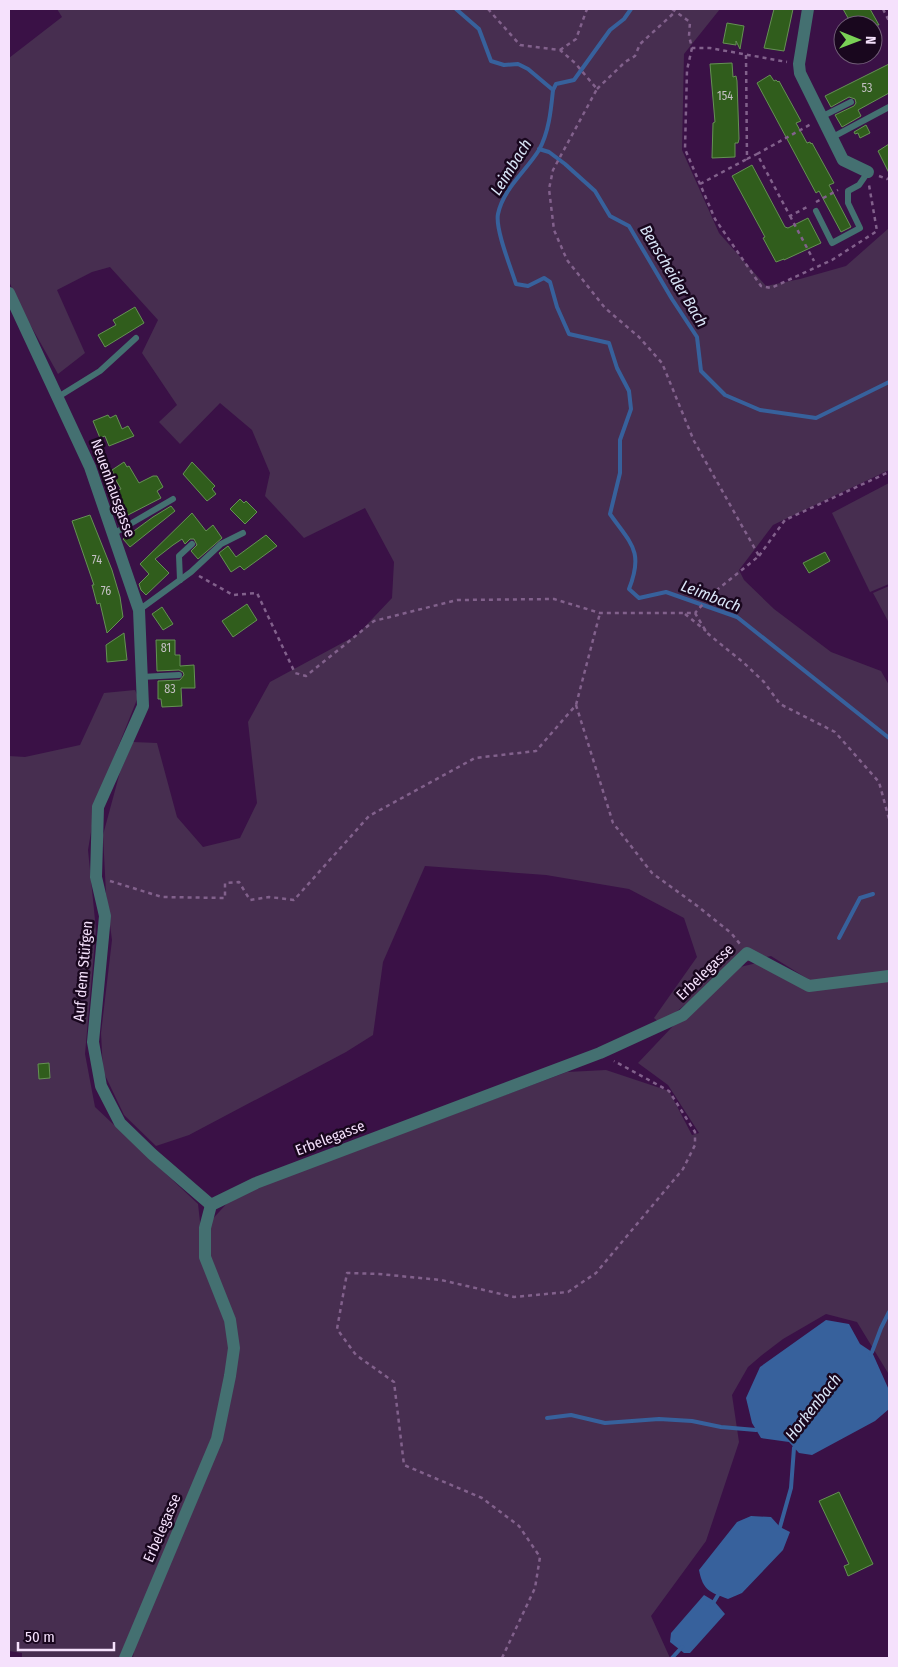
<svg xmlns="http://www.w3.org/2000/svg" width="898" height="1667" viewBox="0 0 898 1667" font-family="'Fira Sans Condensed',sans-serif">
	<rect width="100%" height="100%" fill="#3a1146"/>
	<g fill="#472e50">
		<polygon points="57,9 720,9 684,54 682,150 719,233 766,286 800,279 846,266 889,228 889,470 773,525 739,570 744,580 774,609 831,652 881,671 889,685 889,975 819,986 771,956 736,964 661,1024 654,1018 697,957 684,918 629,889 546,875 425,866 383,962 373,1035 346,1052 189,1135 156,1146 124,1115 103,1071 101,1033 112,940 106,894 103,835 120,772 133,742 157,743 177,817 203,847 240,838 257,803 248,722 270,682 357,635 392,598 394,562 365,508 304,538 265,496 270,473 252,430 220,403 180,444 159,422 177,405 142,353 158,320 110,267 92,272 57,290 85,353 58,374 18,303 9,281 9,58 62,17"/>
		<polygon points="889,483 889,584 870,592 832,513"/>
		<polygon points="889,586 889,623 873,593"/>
		<polygon points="135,690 138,697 96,802 88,850 96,930 85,1054 95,1107 198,1204 204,1257 227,1319 232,1349 214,1436 119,1658 22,1658 22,1653 9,1651 9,756 25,757 80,745 104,693"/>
		<polygon points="757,963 808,989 889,979 889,1372 888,1373 857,1322 826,1314 783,1339 762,1355 748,1367 732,1395 739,1442 706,1541 651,1616 670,1658 133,1658 134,1650 222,1439 235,1349 208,1257 208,1224 230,1200 258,1187 567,1072 606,1070 669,1091 692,1135 699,1133 668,1085 638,1063 673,1026 740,967"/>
	</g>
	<g fill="#37619c">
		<polygon points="826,1320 849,1324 860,1344 872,1352 889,1390 889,1409 875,1421 812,1455 799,1453 789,1442 761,1438 752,1423 746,1398 760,1367"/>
		<path d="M751 1516 771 1517 780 1527 790 1532 783 1550 742 1593 728 1599C710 1592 703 1591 699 1570L737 1522Z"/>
		<polygon points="704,1595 714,1601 725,1614 690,1653 684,1653 670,1642 671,1633"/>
	</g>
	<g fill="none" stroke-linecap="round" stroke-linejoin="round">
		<g stroke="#37619c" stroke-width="4">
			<path d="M456 9 479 29 491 61 504 65 518 64 528 69 553 90C551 110 549 132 539 150 526 171 503 189 498 214 495 229 511 268 516 284L528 286 544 278 550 282 557 307 569 334 609 343 617 368 629 391 631 409 620 440V473L610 514C631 544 644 551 629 589L639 598 666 592 737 617 889 738"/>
			<polyline points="553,90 556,84 574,80 610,30 624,19 631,9"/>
			<polyline points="539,149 549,152 565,164 595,191 610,216 629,226 672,299 697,337 701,371 725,395 760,410 816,418 889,382"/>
			<polyline points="839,938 860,898 873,894"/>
			<polyline points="870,1355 872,1352 881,1328 889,1312"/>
			<polyline points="547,1418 571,1415 605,1423 659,1419 692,1421 721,1427 756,1430"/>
			<polyline points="780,1527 791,1488 794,1448 798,1444"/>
			<polyline points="712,1605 718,1595"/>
			<polyline points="672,1658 682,1647"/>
		</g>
	</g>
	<g fill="#305d1c" stroke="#659154">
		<polygon points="774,9 793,9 784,51 764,48"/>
		<polygon points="843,9 870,9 879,25 852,25"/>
		<polygon points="727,23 744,26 740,49 736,41 736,45 723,43"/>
		<polygon points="732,63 733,77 736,76 737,81 739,139 738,143 735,143 735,157 712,158 713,123 715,122 710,64"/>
		<polygon points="889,64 889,93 858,110 861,116 842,127 835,115 854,106 856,103 855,99 849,97 831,107 825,96"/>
		<polygon points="770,75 774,81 776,80 778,82 779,81 801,121 796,123 807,143 810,142 811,144 812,143 834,183 829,185 851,227 841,232 819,191 816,193 757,83"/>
		<polygon points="866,125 870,133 860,138 858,133 855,134 854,132"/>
		<polygon points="889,144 889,173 878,151"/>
		<polygon points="752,165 785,227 788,228 808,218 821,243 784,260 784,259 776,262 763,238 765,237 732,176"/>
		<polygon points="135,307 144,323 105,347 98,335 116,325 113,320"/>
		<polygon points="108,415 110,418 116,415 122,429 128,426 134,436 109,446 105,436 100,438 93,421"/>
		<polygon points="124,462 127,467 129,466 139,483 153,476 157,476 163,487 157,491 161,498 128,515 115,492 121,489 113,475 114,474 112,470"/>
		<polygon points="192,462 215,486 212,489 216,494 207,501 183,474"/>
		<polygon points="240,499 244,503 246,501 257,512 245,524 230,509"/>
		<polygon points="171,506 175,511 130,547 123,539 153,517"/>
		<polygon points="192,513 206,531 213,525 222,538 198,559 191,551 197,545 194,539 190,539 185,544 182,539 173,545 155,559 169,573 146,595 141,590 139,584 149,574 140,564"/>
		<polygon points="90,515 112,570 120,597 123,617 107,633 100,603 97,604 92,585 94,585 72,521"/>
		<polygon points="266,535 277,546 244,570 240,566 231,572 219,553 228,546 236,557"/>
		<polygon points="825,552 830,561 809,573 803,563"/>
		<polygon points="247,604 257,620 233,637 222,621"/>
		<polygon points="162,607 173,624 163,630 152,614"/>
		<polygon points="124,633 127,660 107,662 106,645"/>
		<polygon points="156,640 175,640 175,655 180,655 180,666 194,665 195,688 181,688 182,706 162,707 161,699 158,699 158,681 180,680 184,675 183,672 179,670 157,671"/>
		<polygon points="49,1063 50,1078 39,1079 38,1064"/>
		<polygon points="839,1492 873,1564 848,1576 844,1566 849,1564 819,1501"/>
	</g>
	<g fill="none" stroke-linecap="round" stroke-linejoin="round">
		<g stroke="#82618c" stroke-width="2.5" stroke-dasharray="4 4" stroke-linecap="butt">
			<polyline points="488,9 520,45 560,50 575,63 597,89 553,170 549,189 554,230 567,260 605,308 639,337 662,363 694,441 759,556 712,594 695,613"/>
			<polyline points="672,9 690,22 689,36 692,48 710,48 787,62"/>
			<polyline points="883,9 889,21"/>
			<polyline points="692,48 687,70 685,149 715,219 761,286 771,288 832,260 877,231 869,185"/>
			<polyline points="560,50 576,39 587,9"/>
			<polyline points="746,55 747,159 757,154 790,216 807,207"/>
			<polyline points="597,89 625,62 635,56 640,44 675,12"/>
			<polyline points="757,154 813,123"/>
			<polyline points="879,176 887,179 889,178"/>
			<polyline points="700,184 747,159"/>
			<polyline points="816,202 838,190"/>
			<polyline points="790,216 814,261"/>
			<polyline points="759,556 785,520 889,472"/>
			<polyline points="199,576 233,595 257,593 295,673 306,676 374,621 457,600 554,599 600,613 695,613 707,633 744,663 764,682 780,704 835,732 879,782 889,819"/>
			<polyline points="685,614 706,631"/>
			<polyline points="576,705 613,823 652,873 696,905 731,933 740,944"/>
			<polyline points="110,881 162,897 225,898 225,883 239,882 250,900 269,897 294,900 369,816 475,758 536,751 576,705 600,613"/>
			<polyline points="502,1658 535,1588 540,1557 519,1526 482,1498 404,1465 394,1382 356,1355 337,1329 347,1273 379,1274 441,1280 514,1297 568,1292 596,1273 683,1169 695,1145 695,1132 669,1091 614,1061"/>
		</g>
		<g stroke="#447071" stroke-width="6">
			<polyline points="821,117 851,102"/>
			<polyline points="831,138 889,107"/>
			<polyline points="816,211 832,243 860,228 848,203 848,191 859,185 868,172"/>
			<polyline points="58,397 100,371 136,338"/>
			<polyline points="113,534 173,499"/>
			<polyline points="180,580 179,556 192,544"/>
			<polyline points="139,610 191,572 221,544 243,533"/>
			<polyline points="141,677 179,675"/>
		</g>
		<g stroke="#447071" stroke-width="12">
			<polyline points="808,9 799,64 800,73 843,160 868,172"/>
			<polyline points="9,293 90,467 139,610 143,706 98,807 96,877 105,916 93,1042 101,1086 120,1123 152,1154 211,1205"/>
			<polyline points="125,1658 217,1439 230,1376 234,1348 230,1320 205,1257 205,1228 211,1205 256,1183 600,1053 683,1015 747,953 809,986 889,976"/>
		</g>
	</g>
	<g text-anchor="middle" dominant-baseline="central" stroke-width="5" stroke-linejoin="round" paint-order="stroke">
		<g font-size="12" fill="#c4c0c4">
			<text x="867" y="88">53</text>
			<text x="725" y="96">154</text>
			<text x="97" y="560">74</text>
			<text x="106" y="591">76</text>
			<text x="166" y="648">81</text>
			<text x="170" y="689">83</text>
		</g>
		<g font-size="15" fill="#f5e1fc" stroke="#19071e">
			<text transform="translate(113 488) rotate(70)">Neuenhausgasse</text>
			<text transform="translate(83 971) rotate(-85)">Auf dem Stüfgen</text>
			<text transform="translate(705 972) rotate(-44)">Erbelegasse</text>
			<text transform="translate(330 1138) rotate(-21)">Erbelegasse</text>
			<text transform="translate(162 1528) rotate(-67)">Erbelegasse</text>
		</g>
		<g font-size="16" font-style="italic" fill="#d9e5f7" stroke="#19071e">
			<text transform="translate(511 167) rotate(-58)">Leimbach</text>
			<text transform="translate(674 276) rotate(59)">Benscheider Bach</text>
			<text transform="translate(711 596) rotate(21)">Leimbach</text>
			<text transform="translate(813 1407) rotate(-52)">Horkenbach</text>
		</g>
	</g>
	<rect width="898" height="1667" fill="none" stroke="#f5e1fc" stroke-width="20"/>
	<g transform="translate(858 40) rotate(91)"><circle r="24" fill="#19071e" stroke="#715e77"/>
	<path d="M0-4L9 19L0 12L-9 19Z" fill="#7ad156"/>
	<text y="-8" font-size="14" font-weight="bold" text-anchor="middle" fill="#f5e1fc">N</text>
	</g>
	<path d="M18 1642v8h96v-8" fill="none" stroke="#f5e1fc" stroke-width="2.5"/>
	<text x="25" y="1642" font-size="15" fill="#f5e1fc" stroke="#19071e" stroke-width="4" paint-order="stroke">50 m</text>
</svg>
